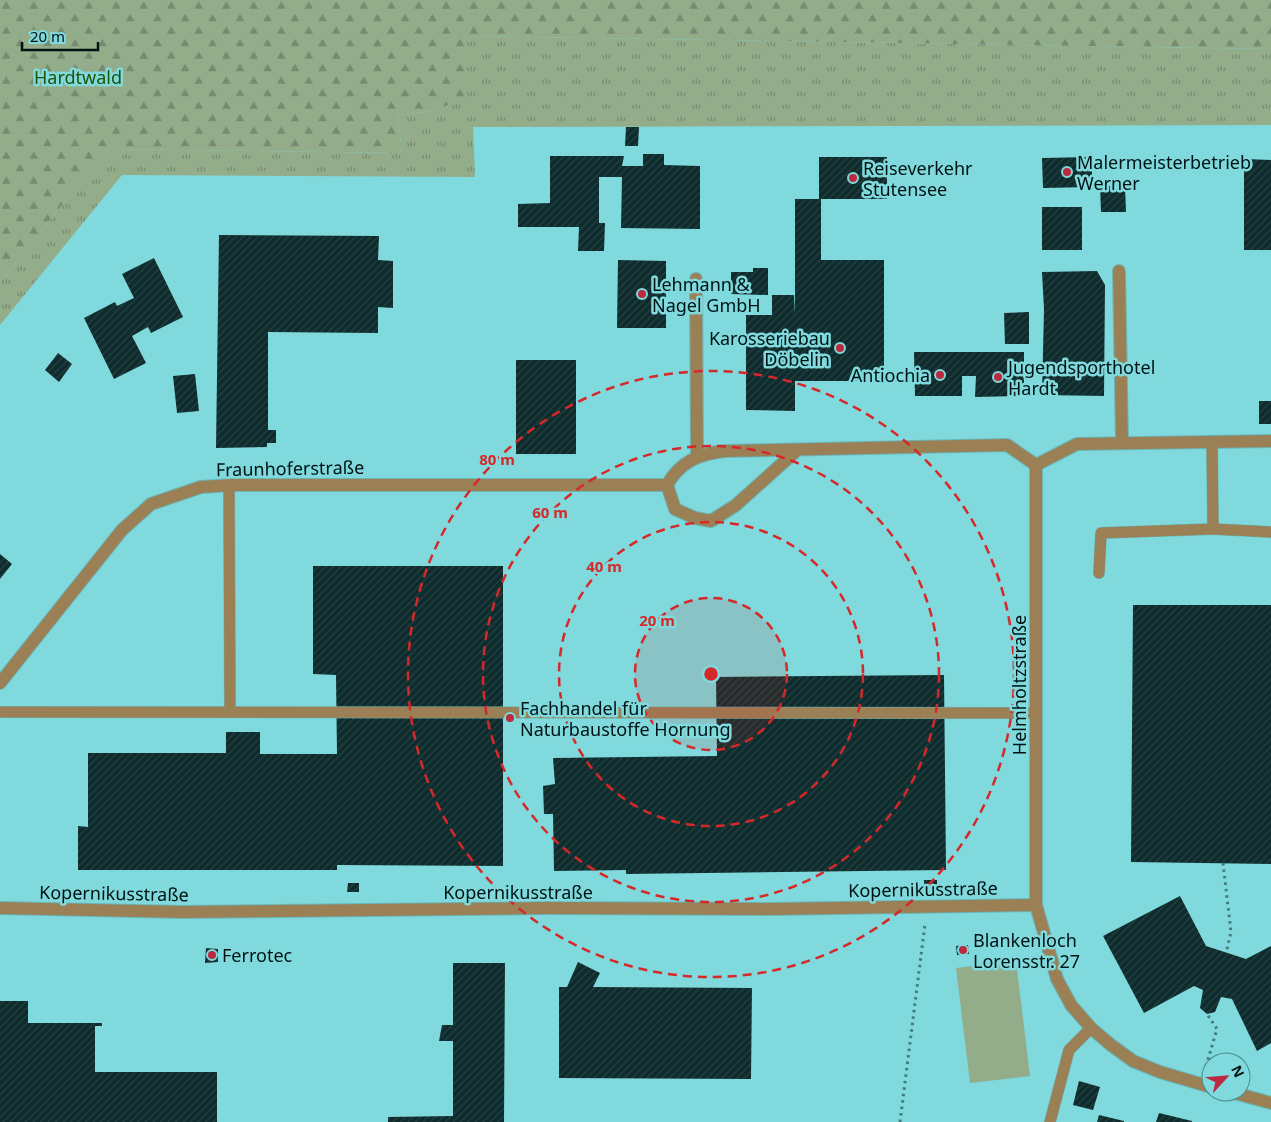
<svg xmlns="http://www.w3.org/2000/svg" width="1271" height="1122" viewBox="0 0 1271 1122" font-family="'Noto Sans',sans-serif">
	<defs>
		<pattern id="grass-tufts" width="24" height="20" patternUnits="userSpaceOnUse" patternTransform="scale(1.25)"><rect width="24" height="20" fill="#93ad8b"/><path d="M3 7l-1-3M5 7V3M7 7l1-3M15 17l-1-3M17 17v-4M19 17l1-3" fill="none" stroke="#768c70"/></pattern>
		<pattern id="forest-firs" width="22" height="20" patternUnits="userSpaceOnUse" patternTransform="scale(1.25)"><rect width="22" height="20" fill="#93ad8b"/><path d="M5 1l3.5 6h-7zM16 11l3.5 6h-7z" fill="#768c70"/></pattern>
		<pattern id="building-hatch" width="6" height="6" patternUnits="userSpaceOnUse" patternTransform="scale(1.25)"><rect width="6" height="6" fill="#0e2c2d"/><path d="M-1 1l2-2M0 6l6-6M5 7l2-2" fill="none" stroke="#274142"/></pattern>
	</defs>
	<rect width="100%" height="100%" fill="#80d9dc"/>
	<polygon fill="url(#grass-tufts)" points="465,36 1271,49 1271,125 473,127 475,177 122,175 0,325 0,282 107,149 402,153 398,115 434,111 465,98"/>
	<polygon fill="url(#forest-firs)" points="0,0 1271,0 1271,49 465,36 465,98 434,111 398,115 402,153 107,149 0,282"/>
	<polygon fill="#93ad8b" points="1016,961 1030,1076 970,1083 956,968"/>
	<g fill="url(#building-hatch)">
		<polygon points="626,127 639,127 638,146 625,146"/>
		<polygon points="643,154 664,154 664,165 700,166 700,229 621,228 622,177 599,177 599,223 605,223 604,251 578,251 579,227 518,227 518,204 550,203 550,156 624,156 622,166 643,166"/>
		<polygon points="819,157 887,157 887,199 821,199 821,260 884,260 884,381 795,381 795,411 746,410 746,315 772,315 772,295 794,295 795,315 795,199 819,199"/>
		<polygon points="1092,157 1092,187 1043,188 1042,158"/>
		<polygon points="1244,159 1271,160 1271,250 1244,250"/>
		<polygon points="1100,186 1125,186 1126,212 1101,212"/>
		<rect x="1042" y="207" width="40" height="43"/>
		<polygon points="219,235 379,236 378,260 393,261 393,308 378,307 378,333 268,332 268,430 276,430 276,443 267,443 267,447 216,448"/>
		<polygon points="154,258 183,317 151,333 148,327 132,336 146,363 114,379 84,318 115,302 117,306 134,298 122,274"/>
		<polygon points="618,260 666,261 666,328 617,328"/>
		<polygon points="753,268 768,268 768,295 731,294 731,272 753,272"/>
		<polygon points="1097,271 1105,285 1104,396 1042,395 1044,309 1042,272"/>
		<polygon points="1029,312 1029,344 1005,344 1004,313"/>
		<polygon points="914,352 1024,352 1024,396 975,397 976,376 962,376 962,396 915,396"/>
		<polygon points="58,353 72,364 59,382 45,370"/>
		<rect x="516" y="360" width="60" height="94"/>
		<polygon points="195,374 199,411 177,413 173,376"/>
		<rect x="1259" y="401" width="12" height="23"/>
		<polygon points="0,554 12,564 0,579"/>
		<polygon points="313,566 503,566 503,866 337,865 337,870 78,870 78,826 88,827 88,753 226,753 226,732 260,732 260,754 337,754 336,675 313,674"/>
		<polygon points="1133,605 1271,605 1271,864 1131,862"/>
		<polygon points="944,675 946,870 626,874 626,870 554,871 553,814 544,814 543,786 555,784 553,758 717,756 716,677"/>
		<rect x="924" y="880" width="13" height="11"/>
		<polygon points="348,883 359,883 359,892 347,892"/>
		<polygon points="1180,896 1206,946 1246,959 1271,946 1271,1043 1257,1051 1232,999 1221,997 1215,1012 1207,1014 1200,1008 1203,990 1194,986 1144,1013 1103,936"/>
		<polygon points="968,945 969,954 957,955 956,946"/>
		<polygon points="206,948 218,949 218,962 205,963"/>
		<polygon points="578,962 600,973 593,987 752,988 751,1079 559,1078 559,987 567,987"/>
		<polygon points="453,963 505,963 504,1122 388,1122 388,1117 453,1116 453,1041 439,1041 442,1025 453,1025"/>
		<polygon points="0,1001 28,1001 28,1023 102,1023 102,1026 95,1026 95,1072 217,1072 217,1122 0,1122"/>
		<polygon points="1079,1081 1100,1087 1093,1110 1073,1105"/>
		<polygon points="1159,1113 1192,1121 1192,1122 1156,1122"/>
		<polygon points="1099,1115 1124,1121 1124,1122 1097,1122"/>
	</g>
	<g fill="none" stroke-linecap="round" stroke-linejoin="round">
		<defs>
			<g id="service">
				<polyline points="229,485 230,711"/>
				<polyline points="1213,529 1271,532"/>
				<polyline points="1099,573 1101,533 1213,529 1212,442"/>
				<polyline points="0,712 1036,713"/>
				<polyline points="1050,1122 1069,1050 1091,1028"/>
			</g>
			<g id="minor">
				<polyline points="1119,271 1122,443"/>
				<polyline points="696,279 697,457"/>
				<path d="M796 451 736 505 711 521 695 518 675 509 667 485C680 462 698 454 725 451L1007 445 1036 465 1077 444 1271 441"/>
				<polyline points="1036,465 1036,905 1057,979 1071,1005 1091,1028 1111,1045 1133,1061 1160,1072 1211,1087"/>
				<polyline points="0,683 122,530 151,504 201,487 232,485 667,485"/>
				<polyline points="0,908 183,912 547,908 772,909 1036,905"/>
				<polyline points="1231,1092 1271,1103"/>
			</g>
		</defs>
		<use href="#service" stroke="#69b5b8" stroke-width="12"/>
		<use href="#minor" stroke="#69b5b8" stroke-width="14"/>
		<g stroke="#437a7c" stroke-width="3" stroke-dasharray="2.5 4" stroke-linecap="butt">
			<polyline points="1223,863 1231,932 1226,953"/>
			<polyline points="1206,1066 1217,1029 1207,1014"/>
			<polyline points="900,1122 925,924"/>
		</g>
		<use href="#service" stroke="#9b8056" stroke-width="11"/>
		<use href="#minor" stroke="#9b8056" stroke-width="12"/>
	</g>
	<circle cx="711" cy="674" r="76" fill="#d62828" fill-opacity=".12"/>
	<g fill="none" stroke="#d62828" stroke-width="2.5" stroke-dasharray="9 6">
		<circle cx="711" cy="674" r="76"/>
		<circle cx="711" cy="674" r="152"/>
		<circle cx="711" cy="674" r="228"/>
		<circle cx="711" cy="674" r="303"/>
	</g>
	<g fill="#ba293e" stroke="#80d9dc" stroke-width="2">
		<circle cx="1067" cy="172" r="5"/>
		<circle cx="853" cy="178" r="5"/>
		<circle cx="642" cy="294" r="5"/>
		<circle cx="840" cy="348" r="5"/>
		<circle cx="940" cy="375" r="5"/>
		<circle cx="998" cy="377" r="5"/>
		<circle cx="510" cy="718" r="5"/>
		<circle cx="963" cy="950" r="5"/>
		<circle cx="212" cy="955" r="5"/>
	</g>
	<g text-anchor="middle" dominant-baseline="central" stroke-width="5" stroke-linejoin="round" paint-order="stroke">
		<g font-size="18" fill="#1e5304" stroke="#80d9dc">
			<text x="78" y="77">Hardtwald</text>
		</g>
		<g font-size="18" fill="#001314" stroke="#80d9dc" text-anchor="start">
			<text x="1077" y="162">Malermeisterbetrieb<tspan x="1077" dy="21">Werner</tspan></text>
			<text x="863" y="168">Reiseverkehr<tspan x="863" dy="21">Stutensee</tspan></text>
			<text x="652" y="284">Lehmann &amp;<tspan x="652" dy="21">Nagel GmbH</tspan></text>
			<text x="830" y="338" text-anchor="end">Karosseriebau<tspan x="830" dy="21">Döbelin</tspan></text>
			<text x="1008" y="367">Jugendsporthotel<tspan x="1008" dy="21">Hardt</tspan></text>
			<text x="930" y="375" text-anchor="end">Antiochia</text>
			<text x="520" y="708">Fachhandel für<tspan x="520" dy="21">Naturbaustoffe Hornung</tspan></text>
			<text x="973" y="940">Blankenloch<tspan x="973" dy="21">Lorensstr. 27</tspan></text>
			<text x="222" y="955">Ferrotec</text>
		</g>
		<g font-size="18" fill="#001314" stroke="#80d9dc">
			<text transform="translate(290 468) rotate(-1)">Fraunhoferstraße</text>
			<text transform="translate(1019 685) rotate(-90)">Helmholtzstraße</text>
			<text transform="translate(923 889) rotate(-1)">Kopernikusstraße</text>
			<text x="518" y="892">Kopernikusstraße</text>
			<text transform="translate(114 893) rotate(1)">Kopernikusstraße</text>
		</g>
	</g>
	<circle cx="711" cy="674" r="8" fill="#d62828" stroke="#80d9dc" stroke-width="2.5"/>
	<g font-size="15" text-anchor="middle" font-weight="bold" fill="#d62828" stroke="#80d9dc" stroke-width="5" stroke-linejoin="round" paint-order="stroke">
		<text x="497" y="465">80 m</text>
		<text x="550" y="518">60 m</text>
		<text x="604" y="572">40 m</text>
		<text x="657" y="626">20 m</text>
	</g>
	<g transform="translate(1226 1077) rotate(64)"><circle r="24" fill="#80d9dc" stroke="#4d8a8c"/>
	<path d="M0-4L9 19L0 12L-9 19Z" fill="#ba293e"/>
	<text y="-8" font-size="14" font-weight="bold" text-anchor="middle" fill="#001314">N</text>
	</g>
	<path d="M22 42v8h76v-8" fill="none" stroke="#001314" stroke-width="2.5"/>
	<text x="30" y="42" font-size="15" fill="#001314" stroke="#80d9dc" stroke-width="4" paint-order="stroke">20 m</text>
</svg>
